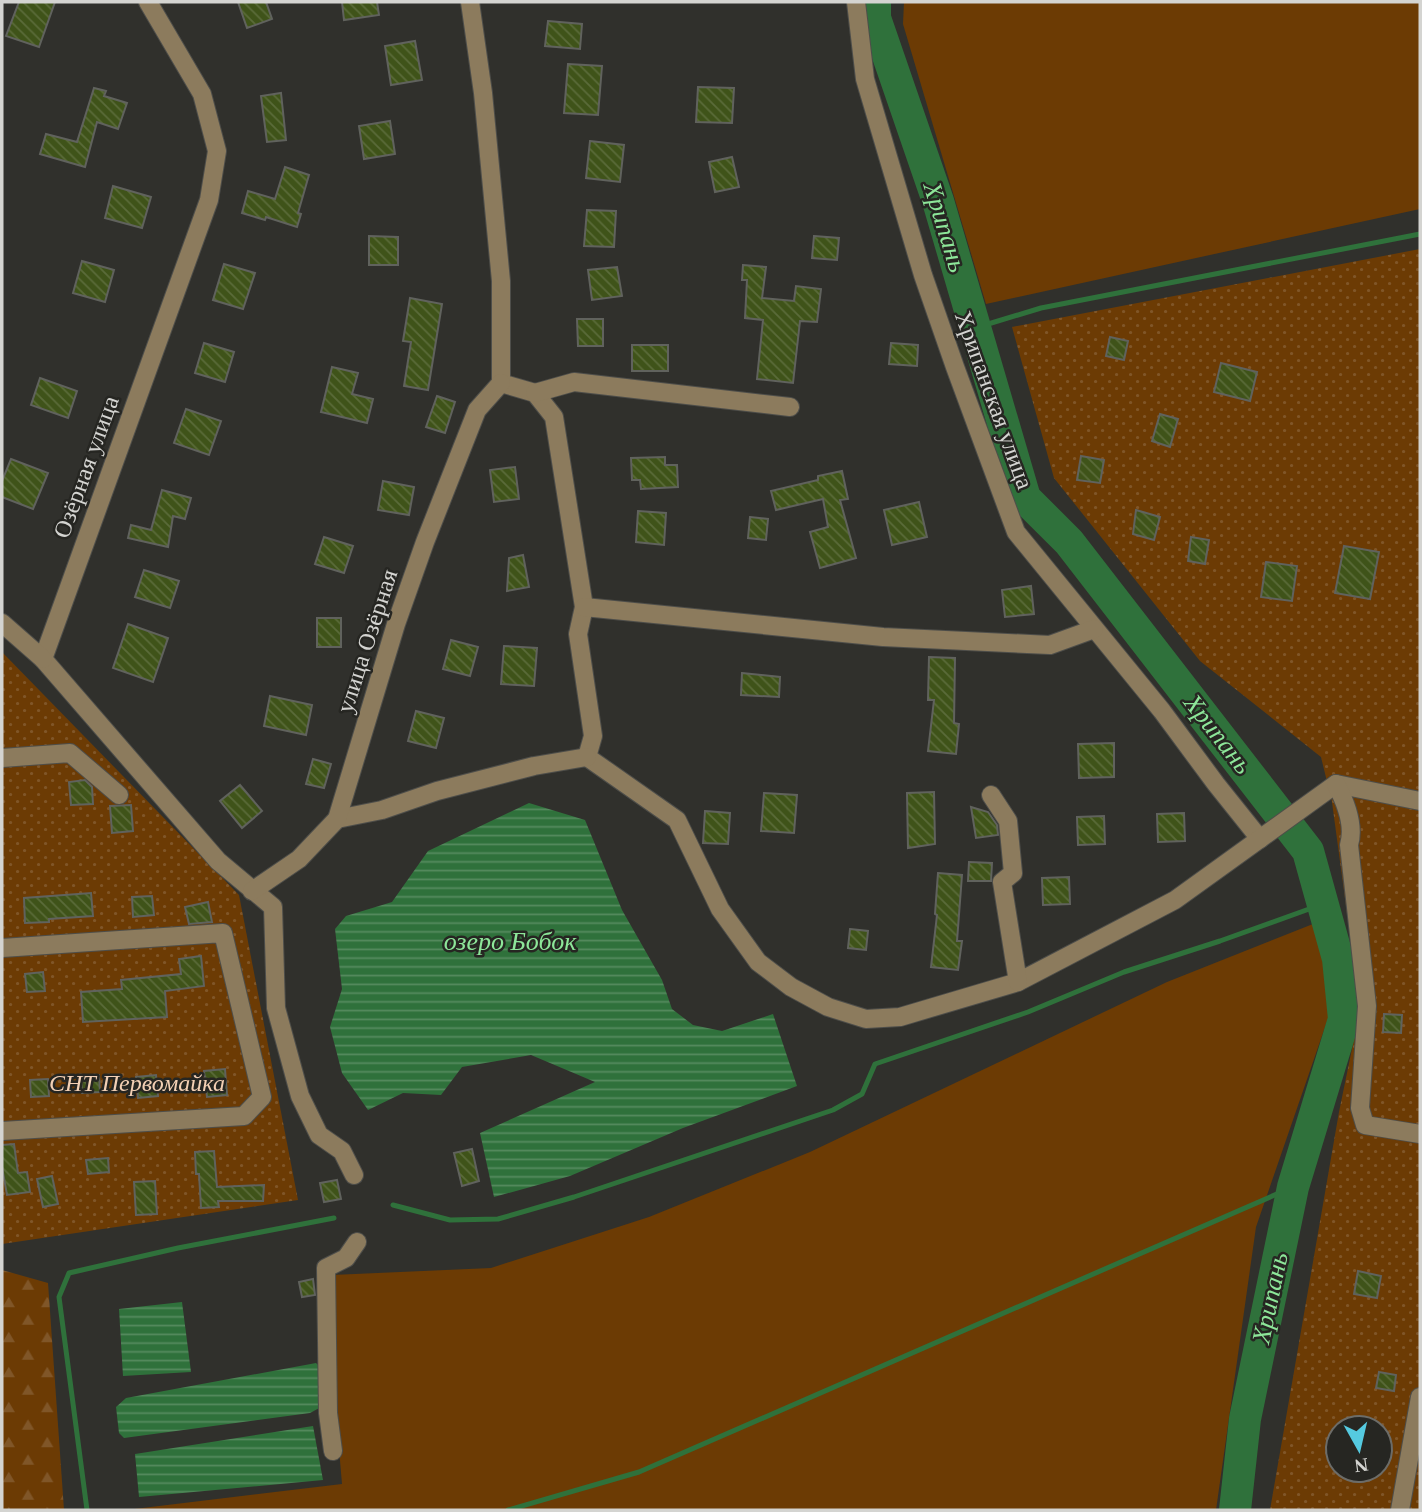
<svg xmlns="http://www.w3.org/2000/svg" width="1422" height="1512" viewBox="0 0 1422 1512" font-family="Georgia,serif">
	<defs>
		<pattern id="forest-firs" width="22" height="20" patternUnits="userSpaceOnUse" patternTransform="scale(1.75)"><rect width="22" height="20" fill="#6c3b04"/><path d="M5 1l3.5 6h-7zM16 11l3.5 6h-7z" fill="#805628"/></pattern>
		<pattern id="garden-dots" width="8" height="8" patternUnits="userSpaceOnUse" patternTransform="scale(1.75)"><rect width="8" height="8" fill="#6c3b04"/><path d="M2 2h.1M6 6h.1" fill="none" stroke="#805628" stroke-width="1.8" stroke-linecap="round"/></pattern>
		<pattern id="water-rules" width="6" height="5" patternUnits="userSpaceOnUse" patternTransform="scale(1.75)"><rect width="6" height="5" fill="#2f713b"/><path d="M0 2.5h6" fill="none" stroke="#568b5f"/></pattern>
		<pattern id="building-back-hatch" width="6" height="6" patternUnits="userSpaceOnUse" patternTransform="scale(1.75)"><rect width="6" height="6" fill="#3f5319"/><path d="M-1 5l2 2M0 0l6 6M5-1l2 2" fill="none" stroke="#5a6b39"/></pattern>
	</defs>
	<rect width="100%" height="100%" fill="#30302c"/>
	<g fill="#6c3b04">
		<polygon points="904,2 1420,2 1420,209 986,304 903,24"/>
		<polygon points="1318,922 1333,1004 1256,1227 1216,1510 126,1510 342,1484 335,1402 332,1275 491,1268 649,1217 810,1152 1167,982"/>
	</g>
	<polygon fill="url(#forest-firs)" points="2,1270 48,1283 64,1510 2,1510"/>
	<g fill="url(#garden-dots)" fill-rule="evenodd">
		<path d="M1420 249V1510H1270L1339 1112 1360 1010 1332 802 1321 757 1200 661 1054 478 1012 327ZM1338 1428H1380V1470H1338Z"/>
		<polygon points="2,652 239,895 298,1200 2,1244"/>
	</g>
	<g fill="url(#water-rules)">
		<polygon points="529,803 585,820 622,910 662,980 672,1009 693,1025 722,1031 773,1014 797,1086 683,1128 570,1176 494,1197 480,1133 595,1082 531,1055 462,1067 441,1095 403,1093 368,1110 342,1073 330,1027 342,989 335,929 346,916 392,902 428,851"/>
		<polygon points="182,1302 191,1372 123,1376 119,1309"/>
		<polygon points="316,1363 323,1370 323,1406 310,1413 124,1438 119,1433 116,1407 126,1398"/>
		<polygon points="313,1426 323,1480 139,1497 135,1454"/>
	</g>
	<g fill="none" stroke-linecap="round" stroke-linejoin="round">
		<g stroke="#2f713b" stroke-width="5">
			<polyline points="975,328 1041,308 1420,234"/>
			<polyline points="393,1205 450,1220 498,1219 574,1197 833,1110 862,1094 875,1064 1028,1012 1124,972 1220,941 1323,904"/>
			<polyline points="87,1510 59,1297 69,1273 178,1248 334,1218"/>
			<polyline points="508,1510 639,1472 1293,1187"/>
		</g>
		<polyline stroke="#2f713b" stroke-width="32" points="875,2 875,18 938,201 1025,498 1069,542 1308,851 1338,959 1344,1019 1293,1187 1245,1419 1235,1510"/>
	</g>
	<g fill="url(#building-back-hatch)" stroke="#60625d" stroke-width="2">
		<polygon points="19,2 55,2 39,47 6,36"/>
		<polygon points="238,2 266,2 272,19 247,28"/>
		<polygon points="342,2 377,2 379,15 344,20"/>
		<polygon points="548,21 582,24 580,49 545,46"/>
		<polygon points="415,41 422,80 391,85 385,46"/>
		<polygon points="568,64 602,66 598,115 564,113"/>
		<polygon points="698,87 734,88 732,123 696,122"/>
		<polygon points="94,88 106,91 104,96 127,103 118,129 97,122 85,167 40,154 46,134 77,142"/>
		<polygon points="281,93 286,140 267,142 261,96"/>
		<polygon points="390,121 395,154 364,159 359,126"/>
		<polygon points="590,141 624,145 620,182 586,178"/>
		<polygon points="732,157 739,187 715,192 709,162"/>
		<polygon points="285,167 309,175 298,213 301,214 297,227 266,217 265,220 242,213 248,191 275,199"/>
		<polygon points="113,186 151,197 142,228 105,218"/>
		<polygon points="587,210 616,211 614,247 584,246"/>
		<polygon points="369,236 398,237 398,265 369,265"/>
		<polygon points="814,236 839,238 837,260 812,258"/>
		<polygon points="82,261 114,270 105,302 73,293"/>
		<polygon points="224,264 255,273 243,309 213,300"/>
		<polygon points="743,265 766,267 762,298 794,301 796,286 821,289 817,322 800,321 793,383 757,379 763,320 745,318 747,280 742,280"/>
		<polygon points="617,267 622,296 592,300 588,270"/>
		<polygon points="410,298 442,304 428,390 404,386 411,342 403,341"/>
		<polygon points="577,319 603,319 603,346 578,346"/>
		<polygon points="1110,337 1128,341 1124,360 1106,356"/>
		<polygon points="204,343 234,352 225,382 195,373"/>
		<polygon points="891,343 918,345 917,366 889,364"/>
		<rect x="632" y="345" width="36" height="26"/>
		<polygon points="1221,363 1257,372 1250,401 1214,392"/>
		<polygon points="332,367 358,373 352,394 373,399 367,423 321,412"/>
		<polygon points="40,378 77,391 68,418 31,405"/>
		<polygon points="437,396 455,402 445,433 426,427"/>
		<polygon points="186,409 221,421 209,455 174,443"/>
		<polygon points="1160,414 1178,419 1170,447 1152,441"/>
		<polygon points="1081,456 1104,460 1100,483 1077,480"/>
		<polygon points="665,457 665,465 677,465 678,487 641,489 640,480 632,480 631,458"/>
		<polygon points="11,459 48,473 33,509 2,497 2,481"/>
		<polygon points="515,467 519,499 494,502 490,470"/>
		<polygon points="842,471 848,499 840,500 856,558 820,568 810,532 828,527 823,499 776,510 771,491 818,480 818,476"/>
		<polygon points="383,481 414,487 409,515 378,510"/>
		<polygon points="162,490 191,498 185,519 173,516 168,547 128,538 131,525 151,530"/>
		<polygon points="919,502 927,537 892,545 884,510"/>
		<polygon points="1136,510 1160,517 1154,540 1133,534"/>
		<polygon points="638,511 666,513 664,545 636,542"/>
		<polygon points="750,517 768,519 766,540 748,538"/>
		<polygon points="324,537 353,546 344,573 315,564"/>
		<polygon points="1191,537 1209,540 1205,564 1188,561"/>
		<polygon points="1344,546 1379,552 1370,599 1335,593"/>
		<polygon points="523,555 529,587 507,591 509,558"/>
		<polygon points="1266,562 1297,566 1292,601 1261,597"/>
		<polygon points="144,570 179,581 170,608 135,597"/>
		<polygon points="1031,586 1034,614 1005,617 1002,590"/>
		<rect x="317" y="618" width="24" height="29"/>
		<polygon points="128,624 168,638 153,682 113,668"/>
		<polygon points="451,640 478,647 470,676 443,669"/>
		<polygon points="504,646 537,648 534,686 501,684"/>
		<polygon points="929,657 955,658 954,723 959,724 956,754 928,751 934,700 928,700"/>
		<polygon points="742,673 780,677 779,697 741,695"/>
		<polygon points="270,696 312,705 306,735 264,726"/>
		<polygon points="416,711 444,718 436,748 408,741"/>
		<polygon points="1114,743 1114,777 1079,778 1078,744"/>
		<polygon points="313,759 331,764 324,788 306,784"/>
		<polygon points="85,780 92,787 93,804 71,805 69,782"/>
		<polygon points="240,785 262,811 242,828 220,801"/>
		<polygon points="934,792 935,844 908,848 907,793"/>
		<polygon points="764,793 797,795 794,833 761,831"/>
		<polygon points="131,805 133,831 112,833 110,806"/>
		<polygon points="971,807 988,812 997,825 998,835 976,838"/>
		<polygon points="705,811 730,813 728,844 703,843"/>
		<polygon points="1184,813 1185,841 1158,842 1157,814"/>
		<polygon points="1104,816 1105,844 1078,845 1077,817"/>
		<polygon points="969,862 992,863 991,881 968,881"/>
		<polygon points="938,873 962,875 957,941 962,941 958,970 931,967 937,915 935,914"/>
		<polygon points="1069,877 1070,904 1043,905 1042,878"/>
		<polygon points="91,893 93,916 49,919 49,922 25,923 24,898"/>
		<polygon points="152,896 154,915 133,917 132,897"/>
		<polygon points="208,902 212,922 189,924 185,907"/>
		<polygon points="850,929 868,931 866,950 848,948"/>
		<polygon points="201,956 204,986 165,991 167,1017 83,1022 81,992 122,989 121,980 181,974 179,959"/>
		<polygon points="43,972 45,991 27,992 25,974"/>
		<polygon points="1384,1014 1402,1015 1401,1033 1383,1032"/>
		<polygon points="225,1069 227,1095 207,1097 204,1071"/>
		<polygon points="99,1075 100,1092 82,1093 81,1076"/>
		<polygon points="156,1075 158,1096 138,1098 136,1077"/>
		<polygon points="48,1079 49,1096 31,1097 30,1080"/>
		<polygon points="14,1144 18,1173 27,1172 30,1192 7,1195 2,1167 2,1145"/>
		<polygon points="472,1149 479,1181 462,1186 454,1153"/>
		<polygon points="214,1151 217,1187 264,1185 263,1201 218,1201 219,1207 201,1208 199,1174 196,1174 195,1152"/>
		<polygon points="108,1158 109,1172 88,1174 86,1160"/>
		<polygon points="52,1176 58,1204 43,1207 37,1179"/>
		<polygon points="337,1180 341,1199 324,1202 320,1183"/>
		<polygon points="155,1181 157,1214 136,1215 134,1182"/>
		<polygon points="1358,1271 1381,1276 1377,1298 1354,1294"/>
		<polygon points="313,1279 315,1295 302,1297 299,1282"/>
		<polygon points="1379,1372 1396,1375 1394,1391 1376,1388"/>
	</g>
	<g fill="none" stroke-linecap="round" stroke-linejoin="round">
		<defs>
			<g id="minor">
				<polyline points="148,2 202,94 217,151 209,200 43,659 218,861 273,907 276,1008 300,1096 319,1135 342,1151 354,1175"/>
				<polyline points="470,2 483,93 501,281 501,383"/>
				<polyline points="856,2 865,79 923,275 955,367 1016,532 1162,711 1216,784 1260,839"/>
				<polyline points="501,383 535,393 554,417 584,607 578,634 593,736 587,757 677,820 720,909 758,962 791,987 828,1007 866,1019 900,1017 1018,982 1175,900 1336,784 1420,801"/>
				<polyline points="535,393 574,382 790,407"/>
				<polyline points="584,607 883,637 1050,645 1094,629"/>
				<polyline points="2,623 43,659"/>
				<polyline points="2,758 70,753 119,795"/>
				<path d="M1336 784C1345 801 1355 825 1349 845L1367 1006 1360 1108 1365 1125 1420 1134"/>
				<polyline points="991,795 1008,821 1013,873 1002,882 1018,982"/>
				<polyline points="337,819 382,810 437,791 534,766 587,757"/>
				<polyline points="252,891 299,859 337,819 396,624 425,542 477,410 501,383"/>
				<polyline points="2,948 223,933 262,1097 244,1116 2,1131"/>
				<polyline points="333,1451 328,1413 326,1268 346,1258 357,1242"/>
				<polyline points="1400,1510 1420,1397"/>
			</g>
		</defs>
		<use href="#minor" stroke="#4e4e4a" stroke-width="20"/>
		<use href="#minor" stroke="#8c7b5d" stroke-width="18"/>
	</g>
	<g text-anchor="middle" dominant-baseline="central" stroke-width="5" stroke-linejoin="round" paint-order="stroke">
		<g font-size="24" fill="#d4d4d1" stroke="#262622">
			<text transform="translate(994 400) rotate(70)">Хрипанская улица</text>
			<text transform="translate(86 467) rotate(-70)">Озёрная улица</text>
			<text transform="translate(367 641) rotate(-72)">улица Озёрная</text>
		</g>
		<g font-size="24" font-style="italic" fill="#f3d0b4" stroke="#262622">
			<text x="137" y="1083">СНТ Первомайка</text>
		</g>
		<g font-size="26" font-style="italic" fill="#8de699" stroke="#262622">
			<text transform="translate(945 227) rotate(73)">Хрипань</text>
			<text transform="translate(1218 734) rotate(52)">Хрипань</text>
			<text x="510" y="941">озеро Бобок</text>
			<text transform="translate(1270 1298) rotate(-78)">Хрипань</text>
		</g>
	</g>
	<rect width="1422" height="1512" fill="none" stroke="#d4d4d1" stroke-width="7"/>
	<g transform="translate(1359 1449) rotate(172)"><circle r="33" fill="#262622" stroke="#6c6c68" stroke-width="2"/>
	<path d="M0-5L12 26L0 18L-12 26Z" fill="#55cae0"/>
	<text y="-10" font-size="19" font-weight="bold" text-anchor="middle" fill="#d4d4d1">N</text>
	</g>
</svg>
